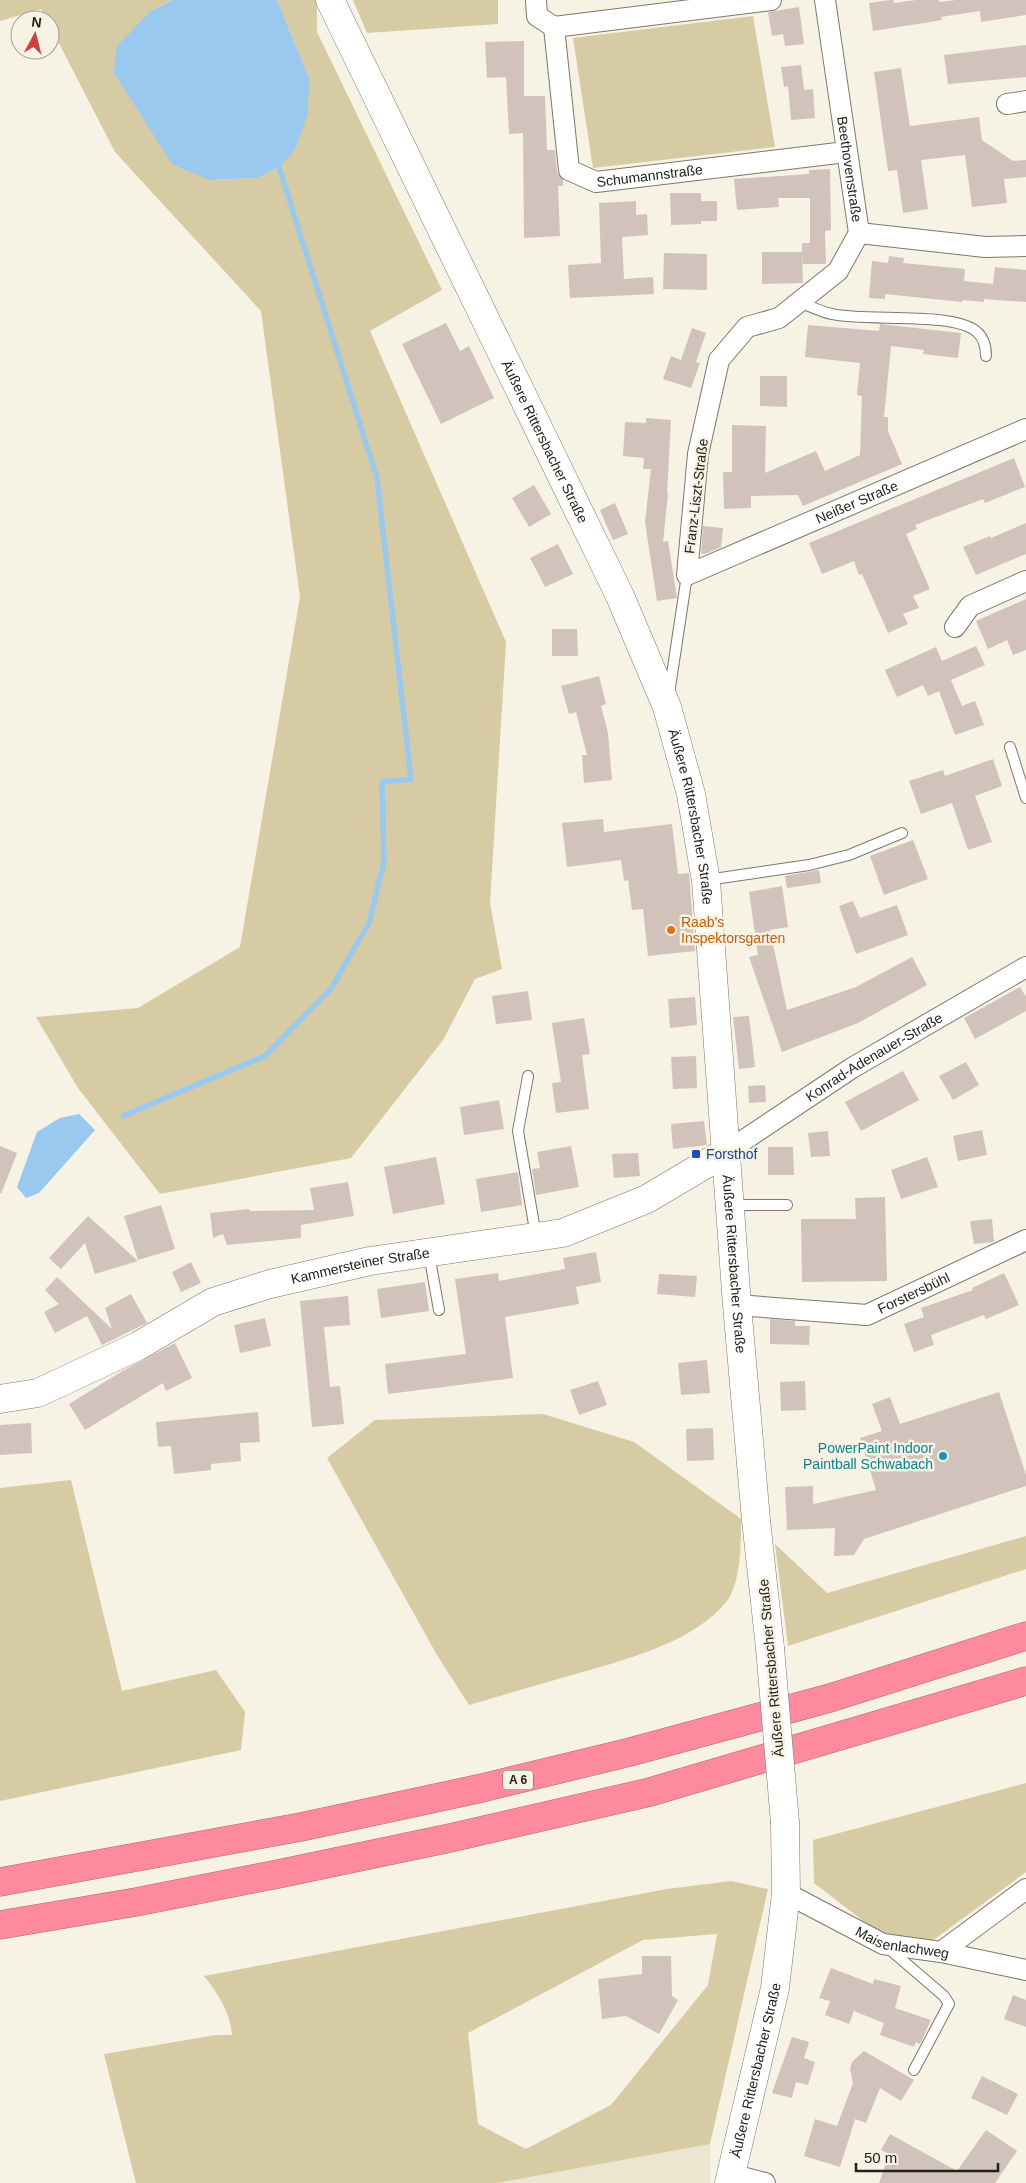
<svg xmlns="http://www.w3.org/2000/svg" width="1026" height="2183" viewBox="0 0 1026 2183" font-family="Helvetica,sans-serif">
	<rect width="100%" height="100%" fill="#f6f2e4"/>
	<polygon fill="#ece6d1" points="710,2144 710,2183 497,2183"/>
	<g fill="#d7cba3" fill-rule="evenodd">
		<polygon points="0,0 173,0 151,11 209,180 258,178 279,167 309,78 277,0 317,0 317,32 442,290 370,331 506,642 490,903 502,969 475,979 443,1040 351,1158 160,1194 78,1088 36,1017 138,1008 240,947 300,597 261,311 115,152 50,26 50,20 47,20 41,9 0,21"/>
		<polygon points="353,0 498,0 498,24 367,33"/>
		<polygon points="753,16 775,147 593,168 573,38"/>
		<path d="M543 1414 634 1442 741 1519C741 1542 741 1582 727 1601 694 1643 621 1661 572 1675 537 1685 503 1695 469 1705L437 1655 327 1458 375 1420Z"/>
		<polygon points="71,1480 122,1691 216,1670 245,1712 241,1750 0,1801 0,1488"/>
		<polygon points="1026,1536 1026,1569 788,1646 775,1544 827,1593"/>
		<polygon points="1026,1783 1026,1872 928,1944 883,1936 814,1883 813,1840"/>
		<path d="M731 1881 768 1889 710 2144 497 2183H136L104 2054 216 2035H232C230 2011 218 1994 204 1976L667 1889ZM717 1934 708 1985 611 2105 526 2149 478 2124 468 2033 643 1940Z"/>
	</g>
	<g fill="#99c9ee">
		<polygon points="173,0 277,0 309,78 308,113 295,150 279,167 258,178 209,180 172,164 114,73 117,46 151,11"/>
		<polygon points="79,1114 95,1130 39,1193 26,1198 17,1187 37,1132 60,1118"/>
	</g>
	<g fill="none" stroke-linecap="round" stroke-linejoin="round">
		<polyline stroke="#99c9ee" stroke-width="5.5" points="123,1116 265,1056 331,989 369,923 384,862 382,782 411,779 377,478 279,167"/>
	</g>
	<g fill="#d1c3bc">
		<polygon points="890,0 893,0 894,3 916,0 939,0 939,2 956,0 1026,0 1026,15 981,22 980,11 941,17 942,20 873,31 869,3"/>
		<polygon points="799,7 804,44 785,46 783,34 772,36 768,12"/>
		<polygon points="524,41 524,96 545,96 547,150 555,150 557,172 563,180 563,186 558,186 560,236 524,238 523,133 509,134 506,77 487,78 485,42"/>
		<polygon points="1026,45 1026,77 948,84 944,55"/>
		<polygon points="801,65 804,90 813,89 815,118 791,120 788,86 784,87 781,67"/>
		<polygon points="901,68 910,126 979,117 982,140 1013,161 1026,160 1026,177 1004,179 1007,203 972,207 965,155 921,160 928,209 903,213 897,170 888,171 874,72"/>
		<polygon points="830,169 831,230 825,231 826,264 803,264 802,254 803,283 762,284 762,252 802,252 802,243 810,243 810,198 778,198 779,207 737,210 734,179 809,174 809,170"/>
		<polygon points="670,193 701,193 701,201 717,201 717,221 701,221 701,224 671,225"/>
		<polygon points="636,201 636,215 647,214 648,235 622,237 624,279 653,277 654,294 570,298 568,265 601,263 599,203"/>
		<polygon points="664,253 707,254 707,290 663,289"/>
		<polygon points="889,256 904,258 903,263 965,269 964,281 993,284 995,267 1026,270 1026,302 984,299 984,302 963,300 962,302 885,294 885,299 869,298 872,261 888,263"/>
		<polygon points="446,323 460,351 469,346 494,398 441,424 402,344"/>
		<polygon points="880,324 961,333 958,358 923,354 924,350 891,346 884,417 888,417 888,431 902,464 803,506 798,495 751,496 751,508 724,509 723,472 732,472 732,425 766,426 765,473 816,451 825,471 860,455 862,396 857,395 860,363 805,357 808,325 879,331"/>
		<polygon points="692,328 706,333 696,362 700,363 691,388 663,379 671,356 681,360"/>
		<polygon points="760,376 787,376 787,407 760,406"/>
		<polygon points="646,418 671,420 667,493 668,493 663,542 668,541 677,598 657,601 645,522 651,469 643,469 644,458 623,456 625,422 646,423"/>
		<polygon points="1014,458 1025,487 985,503 983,499 915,525 917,529 906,534 930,589 913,596 919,608 903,614 908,624 888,633 862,574 859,575 854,561 822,574 809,543"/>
		<polygon points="534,485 551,514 529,527 512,498"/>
		<polygon points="615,503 628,534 613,540 600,510"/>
		<polygon points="1026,523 1026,554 976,575 963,547 990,536 991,538"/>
		<polygon points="703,526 723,528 721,547 705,554 701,554"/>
		<polygon points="558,544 573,574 545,587 530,558"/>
		<polygon points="1026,599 1026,650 1013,655 1007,640 988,649 976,621"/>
		<polygon points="552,629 577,629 578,656 552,656"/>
		<polygon points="976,646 985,665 951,680 962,706 975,701 984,725 955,735 939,691 928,696 923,685 897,697 885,670 936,647 942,661"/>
		<polygon points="599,676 606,704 601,706 608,733 612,780 584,783 582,755 587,755 576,712 569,714 561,686"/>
		<polygon points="993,759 1002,786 975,796 992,842 968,850 952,803 921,814 909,781 943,770 945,776"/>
		<polygon points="603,819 604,832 672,824 678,874 689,873 695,951 648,956 643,909 632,910 628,880 624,881 621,860 567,867 562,823"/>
		<polygon points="913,840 928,879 884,895 870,856"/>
		<polygon points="819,870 821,883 787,888 785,876"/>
		<polygon points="782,886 788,927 770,930 787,1010 856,987 912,957 927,985 858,1023 782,1052 749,957 758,955 749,892"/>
		<polygon points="853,901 860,918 897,905 908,935 856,954 839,906"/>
		<polygon points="1020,987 1026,997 1026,1011 975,1039 964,1018"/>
		<polygon points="528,991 532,1020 496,1024 492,996"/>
		<polygon points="695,997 697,1025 670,1028 668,999"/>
		<polygon points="749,1016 755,1067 739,1069 733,1017"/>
		<polygon points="584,1018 590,1054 582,1055 589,1109 556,1113 552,1083 561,1082 552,1023"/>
		<polygon points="696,1056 697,1088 673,1089 671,1057"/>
		<polygon points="966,1062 979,1085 953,1100 939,1076"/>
		<polygon points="903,1071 919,1100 861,1131 845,1102"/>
		<polygon points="765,1085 766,1102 749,1103 748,1086"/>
		<polygon points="499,1100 504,1129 464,1135 460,1107"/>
		<polygon points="704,1121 707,1145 673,1149 671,1124"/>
		<polygon points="982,1130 987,1155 958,1161 953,1136"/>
		<polygon points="828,1131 830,1156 811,1157 808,1133"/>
		<polygon points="0,1146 17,1153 1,1194 0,1193"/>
		<polygon points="571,1146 579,1187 536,1195 532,1169 540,1168 537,1152"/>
		<polygon points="768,1147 793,1147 794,1175 768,1175"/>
		<polygon points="638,1153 640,1176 614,1178 612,1154"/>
		<polygon points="436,1157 445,1204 393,1214 384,1167"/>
		<polygon points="927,1157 938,1187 901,1199 891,1170"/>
		<polygon points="518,1172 522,1205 481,1212 476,1179"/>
		<polygon points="348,1182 354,1216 301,1225 301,1238 227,1245 223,1234 213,1238 210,1213 249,1209 250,1211 314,1210 310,1188"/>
		<polygon points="885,1197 887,1281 802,1282 801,1219 856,1219 855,1198"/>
		<polygon points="161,1205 175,1249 138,1260 124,1216"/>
		<polygon points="88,1216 138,1261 95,1274 85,1243 61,1269 49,1258"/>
		<polygon points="992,1219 994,1242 974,1244 970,1221"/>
		<polygon points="596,1252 601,1282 576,1287 579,1304 505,1317 513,1378 388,1394 385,1364 466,1354 455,1279 498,1273 499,1281 565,1269 563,1258"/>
		<polygon points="191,1262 201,1283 181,1292 172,1272"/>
		<polygon points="1004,1273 1019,1305 986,1319 984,1315 931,1335 934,1345 914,1352 904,1324 924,1317 921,1308 973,1290 972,1288"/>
		<polygon points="659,1274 697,1276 695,1297 657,1294"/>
		<polygon points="57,1277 112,1329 105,1308 131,1294 147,1323 102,1345 87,1316 55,1333 44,1312 59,1304 45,1290"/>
		<polygon points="425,1282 429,1311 381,1318 377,1289"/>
		<polygon points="348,1296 350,1325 324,1327 330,1387 340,1386 344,1424 312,1427 300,1301"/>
		<polygon points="265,1318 271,1346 240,1353 234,1325"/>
		<polygon points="770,1319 795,1321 795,1326 810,1326 809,1345 770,1344"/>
		<polygon points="175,1343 192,1378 166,1391 163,1383 85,1430 69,1404 124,1370"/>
		<polygon points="707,1360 710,1393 681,1395 678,1363"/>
		<polygon points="598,1381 607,1405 579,1415 570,1390"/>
		<polygon points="805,1381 806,1410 781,1411 780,1382"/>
		<polygon points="999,1392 1026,1475 1026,1486 864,1539 854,1555 834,1556 835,1528 787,1530 785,1487 813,1486 813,1504 876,1490 860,1438 882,1431 872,1404 890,1397 900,1424"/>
		<polygon points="258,1412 260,1442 240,1443 241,1461 211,1464 211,1470 174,1474 171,1446 158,1447 156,1422"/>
		<polygon points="31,1423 32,1453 0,1455 0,1425"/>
		<polygon points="713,1428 714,1460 687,1461 686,1429"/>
		<polygon points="642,1956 671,1956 672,1996 678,2000 659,2034 626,2016 602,2019 598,1979 642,1974"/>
		<polygon points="831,1968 873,1984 874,1979 901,1986 895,2008 931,2020 920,2044 916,2042 914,2047 880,2035 884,2023 854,2011 849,2024 825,2015 830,2001 819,1998"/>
		<polygon points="1013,1995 1026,2000 1026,2027 1004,2019"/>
		<polygon points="792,2037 809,2042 804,2058 815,2062 808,2085 796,2082 792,2098 772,2093"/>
		<polygon points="864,2051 914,2080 901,2101 880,2088 866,2123 855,2119 840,2167 804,2156 815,2119 837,2126 853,2083 850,2069 852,2062"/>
		<polygon points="982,2076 1018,2094 1007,2115 971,2098"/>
		<polygon points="986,2130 1017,2151 995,2183 879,2183 889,2154 881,2150 890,2134 957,2171"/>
	</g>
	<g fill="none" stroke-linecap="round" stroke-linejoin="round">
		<defs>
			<g id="lane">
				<path d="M799 302C810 306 821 312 832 314 865 322 954 311 977 332 984 338 986 348 986 356"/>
				<polyline points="669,694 687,575"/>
				<polyline points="1010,747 1026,798"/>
				<polyline points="707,880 809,865 849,855 902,833"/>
				<polyline points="528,1076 518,1131 536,1236"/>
				<polyline points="731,1207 746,1205 787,1205"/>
				<polyline points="429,1254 439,1310"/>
				<polyline points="888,1948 944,1996 949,2004 914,2070"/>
			</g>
			<g id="street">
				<polyline points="536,0 537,16 554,27"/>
				<path id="s1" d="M771 0 554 27 569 170 596 182 846 152"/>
				<path id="s2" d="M825 0 859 233"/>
				<polyline points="1007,104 1026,101"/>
				<path id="s3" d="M859 233 838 271 779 318 747 327 719 360 698 454 687 575 1026 429"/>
				<polyline points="859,233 985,247 1026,246"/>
				<polyline points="955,627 970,606 1026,581"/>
				<path id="s4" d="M726 1152 852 1068 1026 967"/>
				<path id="s5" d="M737 1305 867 1315 1026 1240"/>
				<path id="s6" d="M786 1893 883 1944 941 1952 1026 1970"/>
				<polyline points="941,1952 1026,1889"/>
				<polyline points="730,2174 765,2183"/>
			</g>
			<g id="secondary">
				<path id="s7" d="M330 0 620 596 667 707 691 794 706 881 737 1305 756 1520 770 1648"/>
				<path id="s8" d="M0 1399 38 1393 138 1346 213 1302 270 1284 370 1261 563 1233 647 1199 726 1152"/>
				<path id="s9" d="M729 2183 775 1988 786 1893 785 1823"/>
			</g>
			<g id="highway">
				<polyline points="0,1882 301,1827 482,1788 630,1752 830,1698 1026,1636"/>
				<polyline points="0,1925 136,1902 278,1874 450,1838 650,1792 1026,1681"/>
			</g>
		</defs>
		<use href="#lane" stroke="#7c786c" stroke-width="12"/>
		<use href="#street" stroke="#7c786c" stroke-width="22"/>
		<use href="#secondary" stroke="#7c786c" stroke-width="29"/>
		<use href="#highway" stroke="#b16670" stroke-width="29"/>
		<use href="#lane" stroke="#fff" stroke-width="10"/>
		<use href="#street" stroke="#fff" stroke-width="20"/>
		<use href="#secondary" stroke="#fff" stroke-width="28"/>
		<use href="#highway" stroke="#fe8a9d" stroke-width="28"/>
		<defs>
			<polyline id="secondary-bridge" points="770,1648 785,1823"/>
		</defs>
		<use href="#secondary-bridge" stroke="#7c786c" stroke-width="29" stroke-linecap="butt"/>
		<use href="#secondary-bridge" stroke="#fff" stroke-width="28"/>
	</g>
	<circle fill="#e8710a" stroke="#f6f2e4" stroke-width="2" cx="671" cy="930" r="5"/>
	<rect fill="#1a4fb4" stroke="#f6f2e4" stroke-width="2" x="691" y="1149" width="10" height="10" rx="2.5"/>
	<circle fill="#0f9aa8" stroke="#f6f2e4" stroke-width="2" cx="943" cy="1456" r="5"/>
	<g text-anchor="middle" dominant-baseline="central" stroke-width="5" stroke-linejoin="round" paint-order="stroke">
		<rect fill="#f6f2e4" stroke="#626059" stroke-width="1" x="503" y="1770.5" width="30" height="19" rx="4"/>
		<g font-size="12" font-weight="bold" fill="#23221d">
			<text x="518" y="1780">A 6</text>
		</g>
		<g font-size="14" fill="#23221d" stroke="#f6f2e4">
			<text stroke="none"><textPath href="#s2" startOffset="171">Beethovenstraße</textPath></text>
			<text stroke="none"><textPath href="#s1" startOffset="446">Schumannstraße</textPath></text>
			<text stroke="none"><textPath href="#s7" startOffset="491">Äußere Rittersbacher Straße</textPath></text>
			<text transform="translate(696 496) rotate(-83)">Franz-Liszt-Straße</text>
			<text stroke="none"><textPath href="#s3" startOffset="598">Neißer Straße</textPath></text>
			<text stroke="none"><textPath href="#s7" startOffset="896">Äußere Rittersbacher Straße</textPath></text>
			<text stroke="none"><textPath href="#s4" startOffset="176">Konrad-Adenauer-Straße</textPath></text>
			<text stroke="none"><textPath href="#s7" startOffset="1346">Äußere Rittersbacher Straße</textPath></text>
			<text stroke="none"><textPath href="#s8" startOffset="388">Kammersteiner Straße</textPath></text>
			<text stroke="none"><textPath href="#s5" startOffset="182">Forstersbühl</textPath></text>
			<text transform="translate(771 1668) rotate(-95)">Äußere Rittersbacher Straße</text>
			<text stroke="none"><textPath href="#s6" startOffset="128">Maisenlachweg</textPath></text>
			<text stroke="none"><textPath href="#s9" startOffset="116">Äußere Rittersbacher Straße</textPath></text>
		</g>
		<g font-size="14" fill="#c56008" stroke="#f6f2e4" text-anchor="start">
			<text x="681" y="922">Raab's<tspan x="681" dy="16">Inspektorsgarten</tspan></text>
		</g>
		<g font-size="14" fill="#164399" stroke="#f6f2e4" text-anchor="start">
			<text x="706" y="1154">Forsthof</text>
		</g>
		<g font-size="14" fill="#0d838f" stroke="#f6f2e4" text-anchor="end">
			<text x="933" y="1448">PowerPaint Indoor<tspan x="933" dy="16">Paintball Schwabach</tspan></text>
		</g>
	</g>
	<g transform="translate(35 35) rotate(7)"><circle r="24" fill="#f6f2e4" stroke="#a29f94"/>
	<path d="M0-4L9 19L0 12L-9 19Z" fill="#d0413e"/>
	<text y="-8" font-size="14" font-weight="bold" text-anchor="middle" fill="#23221d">N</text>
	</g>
	<path d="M856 2163v8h142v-8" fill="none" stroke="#23221d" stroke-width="2.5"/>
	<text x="864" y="2163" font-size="15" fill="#23221d" stroke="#f6f2e4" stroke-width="4" paint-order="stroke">50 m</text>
</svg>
